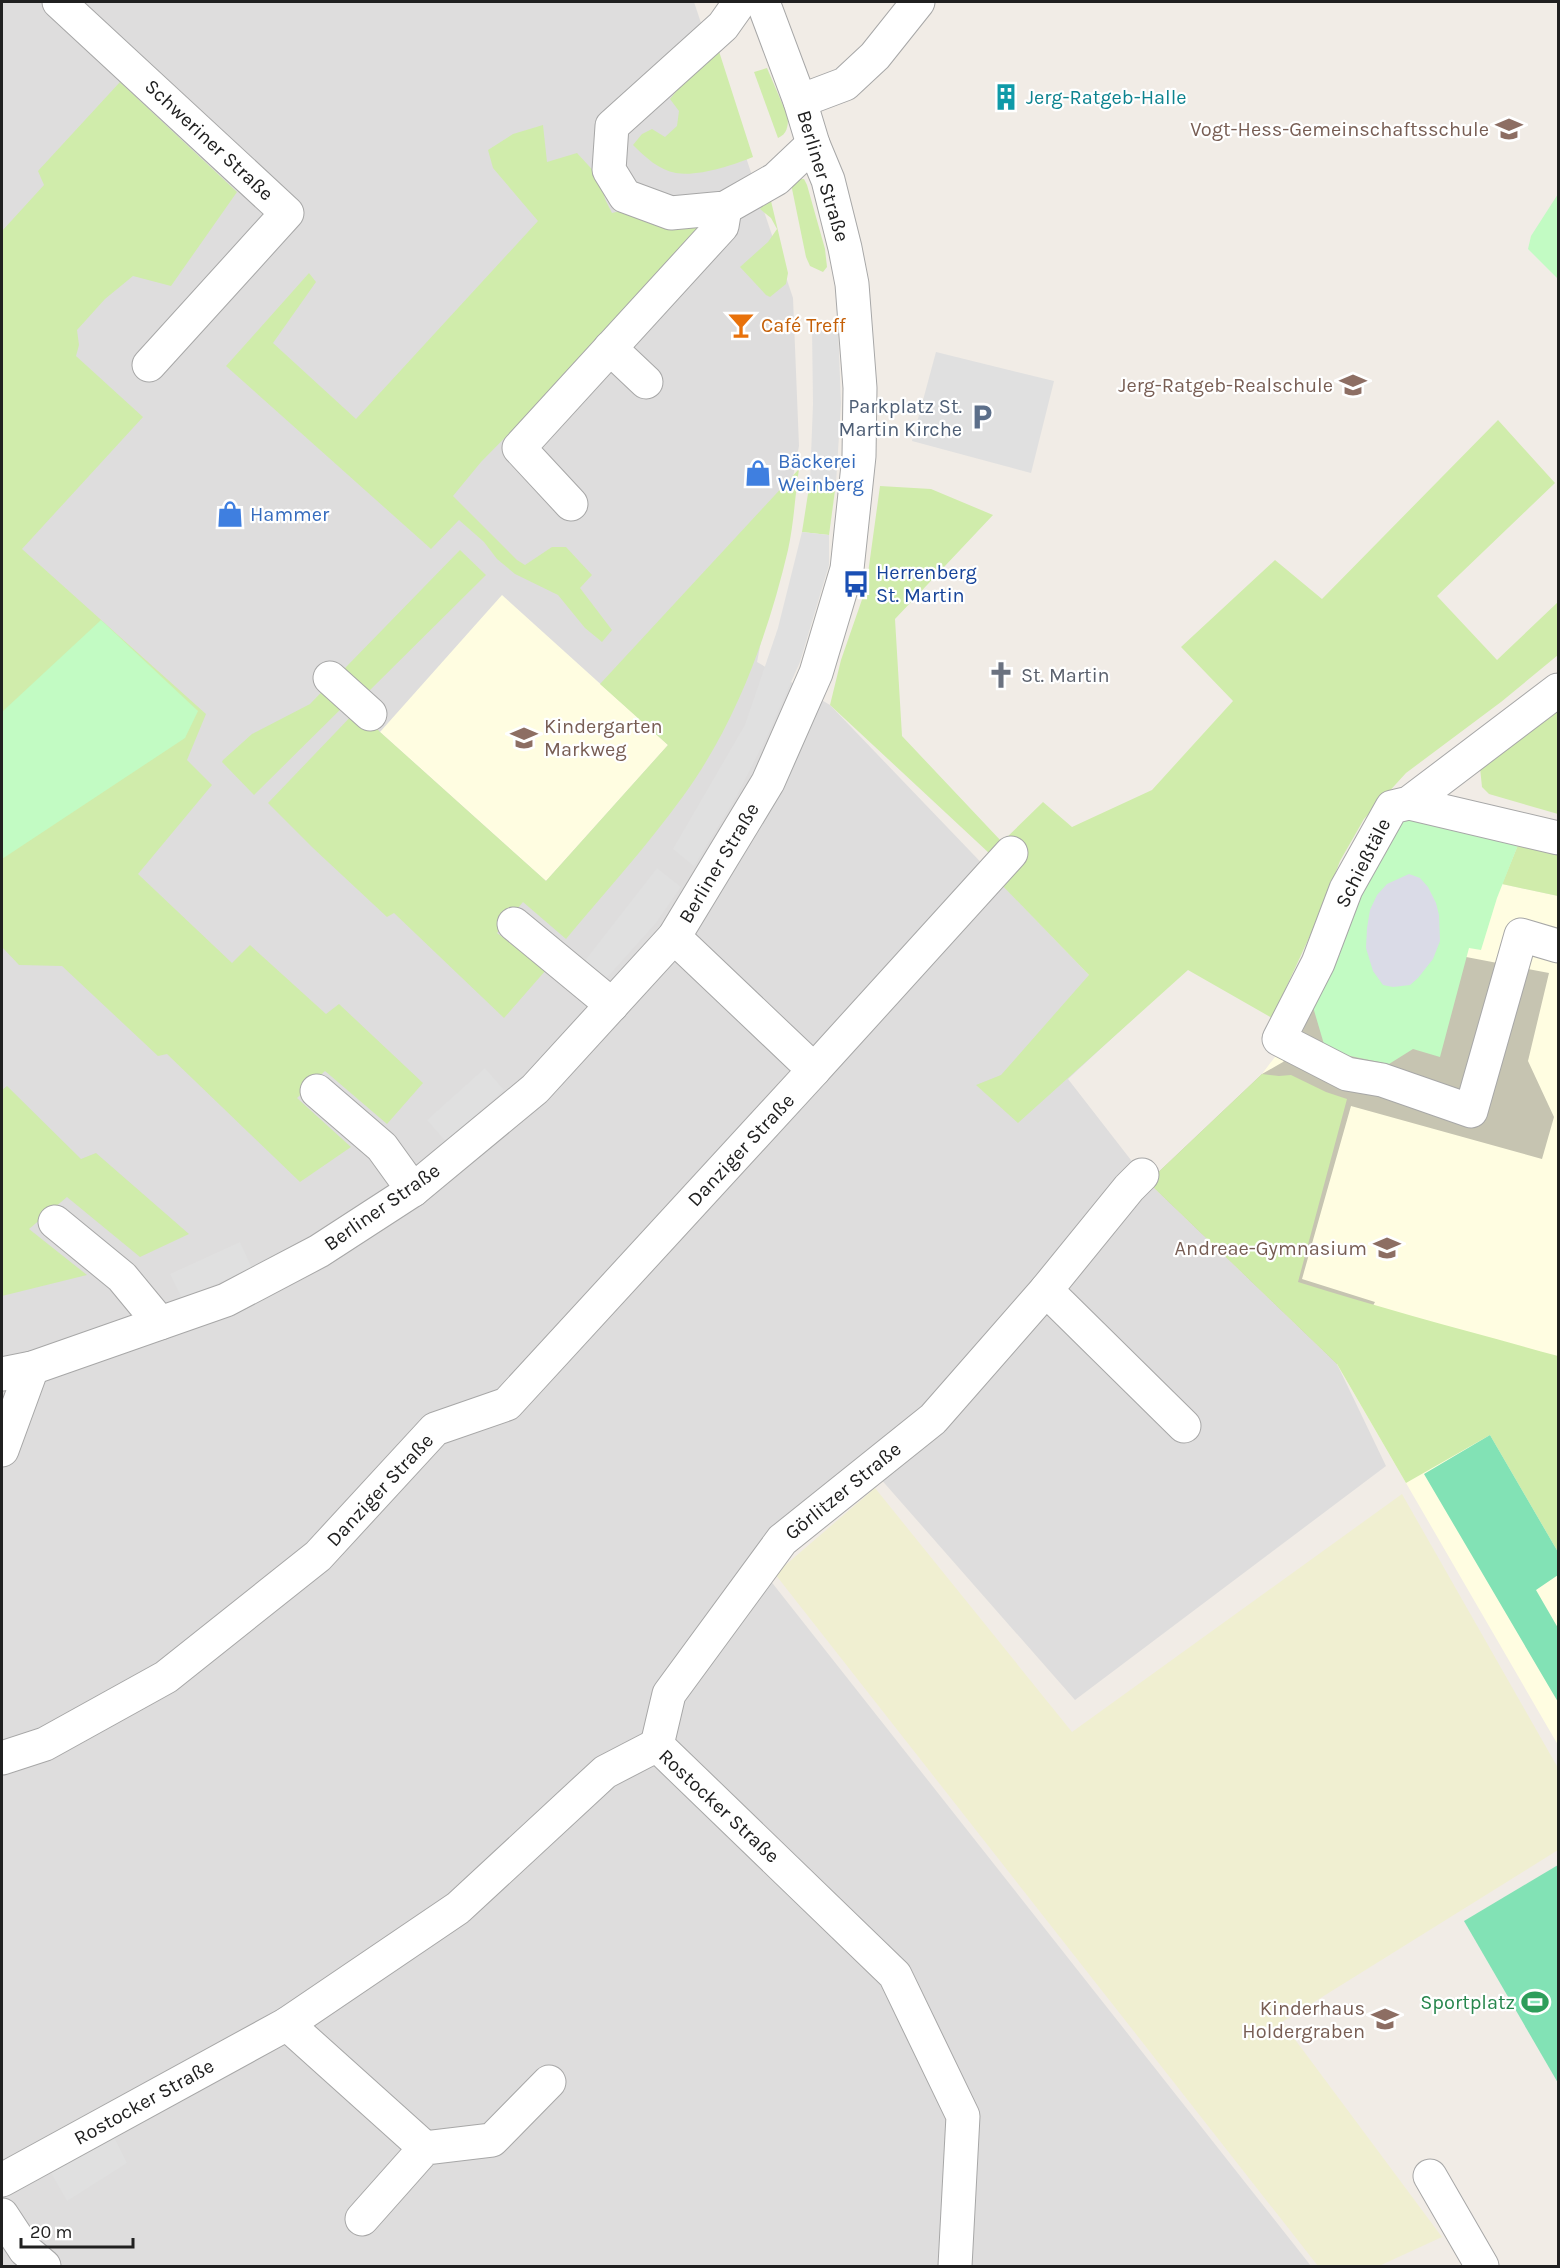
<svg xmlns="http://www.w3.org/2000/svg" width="1560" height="2268" viewBox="0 0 1560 2268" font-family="Karla,sans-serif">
	<rect width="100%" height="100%" fill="#f1ece6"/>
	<polygon fill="#dedddd" points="2,2 694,2 793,298 799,446 757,662 830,705 1089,975 1137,1015 1068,1079 1148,1182 1337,1364 1386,1466 1075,1700 879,1477 766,1575 1311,2266 2,2266"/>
	<g fill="#fffde1">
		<polygon points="502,595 668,745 546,881 380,732"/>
		<polygon points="1502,884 1558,896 1558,1745 1337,1364 1148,1182 1262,1074 1313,1007 1357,895"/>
	</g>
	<polygon fill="#c6c4b1" points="1461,956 1549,973 1528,1061 1554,1117 1542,1159 1351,1106 1302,1279 1375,1302 1354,1341 1337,1364 1148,1182 1262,1074 1283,1062 1295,1049 1327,973"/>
	<polygon fill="#f0efd1" points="875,1488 1072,1732 1402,1494 1558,1768 1558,1850 1282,2022 1442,2237 1379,2266 1318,2266 775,1574"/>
	<g fill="#d0ecab">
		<path d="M716 42 753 157C734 165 697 177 676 173 659 170 645 157 633 145L642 134 652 129 665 137 677 126 679 111 670 99Z"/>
		<path d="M767 68 788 117C788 127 787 134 778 138L754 72Z"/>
		<polygon points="120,82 237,192 171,286 133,276 105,299 77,330 79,345 76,356 143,417 22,549 206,714 187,760 212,785 138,874 232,963 250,945 326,1014 339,1004 423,1083 387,1124 325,1071 297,1098 351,1147 300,1182 167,1054 158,1056 62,966 19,965 2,947 2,231 44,185 38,171"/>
		<polygon points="543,125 547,162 577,153 600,178 605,199 612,213 628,209 689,223 700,229 602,339 481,462 453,496 517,560 525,565 552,547 566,547 592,575 580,588 612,630 602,642 585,628 558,595 515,574 497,559 484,542 459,520 431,549 226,366 309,273 316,282 273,343 356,419 538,221 493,168 488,150 513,134"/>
		<polygon points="790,179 804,179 807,185 825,249 827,267 823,272 810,266 806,257"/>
		<polygon points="768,199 771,201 788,273 786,284 770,297 766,295 740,267 768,242 777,229 771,218 760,209"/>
		<polygon points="1498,420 1555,483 1437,596 1497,660 1558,602 1558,655 1501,702 1406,773 1364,819 1340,861 1320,914 1272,1018 1188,970 1018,1123 976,1085 1001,1075 1089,975 998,881 1004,867 830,705 841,660 866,588 880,486 931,489 993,515 895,619 902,736 1002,842 1043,802 1072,827 1152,790 1233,701 1181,647 1275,560 1322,599"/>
		<path d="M799 469C795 495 794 523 788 550 768 635 736 723 684 795 648 845 606 891 566 939L523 902 497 933 546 970 504 1018 394 913 387 917 313 848 268 803 358 709 380 732 546 881 668 745 600 684Z"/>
		<polygon points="810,481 836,483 829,535 802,532"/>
		<polygon points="460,550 486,575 362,698 353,697 254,795 222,762 223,760 252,734 310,704"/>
		<polygon points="1558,704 1558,814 1489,794 1482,787 1479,758"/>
		<polygon points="1520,840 1558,851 1558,896 1502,884"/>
		<path d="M1262 1074 1279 1076 1291 1075 1326 1092 1347 1099 1298 1282C1384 1309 1471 1332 1558 1356V1552L1490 1435 1406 1483 1337 1364 1148 1182Z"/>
		<polygon points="7,1086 81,1159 96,1153 189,1234 140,1257 67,1197 29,1229 87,1275 2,1296 2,1090"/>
	</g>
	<g fill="#c2fbc3">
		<polygon points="1558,194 1558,279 1528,249 1531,236"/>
		<polygon points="101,620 198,711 185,738 2,859 2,712"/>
		<polygon points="1408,814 1520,840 1497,898 1481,950 1469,948 1440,1057 1413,1049 1389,1064 1326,1051 1313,1007 1357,895"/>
	</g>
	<g fill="#82e2b5">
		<polygon points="1490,1435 1558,1552 1558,1575 1536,1590 1558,1628 1558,1702 1424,1474"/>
		<polygon points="1558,1865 1558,2083 1464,1921"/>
	</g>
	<g fill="#e0e0e0">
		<polygon points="838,327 841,403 836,483 810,481 813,404 812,328"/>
		<polygon points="936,352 1054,381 1031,473 912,441"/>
		<polygon points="802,532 829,535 829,565 800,662 767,736 736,797 694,866 673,849 745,725 778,628"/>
		<polygon points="657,868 681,887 656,923 605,980 583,963"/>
		<polygon points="485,1068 504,1090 446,1142 427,1120"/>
		<polygon points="240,1242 252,1268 182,1299 170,1274"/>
		<polygon points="114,2137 127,2163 67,2201 51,2173"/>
	</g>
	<polygon fill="#dadbe7" points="1409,874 1420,878 1428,887 1436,903 1439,915 1440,941 1433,959 1418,978 1410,985 1393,987 1383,985 1373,971 1366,948 1367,928 1370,910 1377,895 1387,884"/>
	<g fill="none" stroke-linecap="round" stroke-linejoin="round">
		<defs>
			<g id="minor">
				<polyline points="59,2 287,213 149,365"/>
				<polyline points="740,2 723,26 612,126 609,170 625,196 671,213 725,208 776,179 813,144"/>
				<polyline points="800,101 845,84 875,56 918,2"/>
				<polyline points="610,348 646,382"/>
				<polyline points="571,504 519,448 722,226 725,208"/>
				<polyline points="330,678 370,714"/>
				<polyline points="1558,690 1409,803 1392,807 1346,889 1318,963 1279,1039 1347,1074 1382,1080 1471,1111 1521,935 1558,946"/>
				<polyline points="1409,803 1558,838"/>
				<polyline points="514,924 612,1005"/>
				<polyline points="814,1070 1011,853"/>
				<polyline points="317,1091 382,1147 413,1190"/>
				<polyline points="55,1222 122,1277 160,1323"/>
				<polyline points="1046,1290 1184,1426"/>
				<polyline points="2,1374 32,1368 226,1300 319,1251 413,1190 535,1089 674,937 768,782 816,673 847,569 859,456 860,388 852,284 845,248 828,180 813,144 800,101 763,2"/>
				<polyline points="2,1450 32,1368"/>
				<polyline points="657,1745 669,1694 782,1540 933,1419 1046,1290 1129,1188 1142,1175"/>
				<polyline points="657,1745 895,1975 963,2116 955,2266"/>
				<polyline points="2,1758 45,1744 166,1677 318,1556 435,1429 507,1404 814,1070 674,937"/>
				<polyline points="287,2024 425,2148"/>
				<polyline points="1430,2176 1482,2266"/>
				<polyline points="2,2180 287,2024 458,1908 605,1772 657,1745"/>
				<polyline points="2,2215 25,2250 44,2266"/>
				<polyline points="362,2219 425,2148 492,2140 549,2082"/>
			</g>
		</defs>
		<use href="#minor" stroke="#a7a7a7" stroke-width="35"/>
		<use href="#minor" stroke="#fff" stroke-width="33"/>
	</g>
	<defs>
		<symbol id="building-bare" viewBox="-9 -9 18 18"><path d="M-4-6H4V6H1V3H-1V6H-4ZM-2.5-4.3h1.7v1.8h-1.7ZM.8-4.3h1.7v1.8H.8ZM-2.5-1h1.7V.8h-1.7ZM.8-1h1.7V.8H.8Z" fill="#0f9aa8" stroke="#fff" stroke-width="2.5" paint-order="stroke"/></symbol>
		<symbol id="school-bare" viewBox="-9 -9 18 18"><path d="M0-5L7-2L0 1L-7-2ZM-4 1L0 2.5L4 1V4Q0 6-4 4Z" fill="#8d6e63" stroke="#fff" stroke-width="2.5" paint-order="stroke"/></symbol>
		<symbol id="bar-bare" viewBox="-9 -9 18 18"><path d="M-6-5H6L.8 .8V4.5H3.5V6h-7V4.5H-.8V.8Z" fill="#e8710a" stroke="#fff" stroke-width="2.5" paint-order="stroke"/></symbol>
		<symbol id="parking-bare" viewBox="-9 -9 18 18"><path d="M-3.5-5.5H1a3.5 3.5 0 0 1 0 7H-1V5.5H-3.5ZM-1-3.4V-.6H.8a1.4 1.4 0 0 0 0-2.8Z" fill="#5c6f8a" stroke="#fff" stroke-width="2.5" paint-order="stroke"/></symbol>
		<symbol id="shop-bare" viewBox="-9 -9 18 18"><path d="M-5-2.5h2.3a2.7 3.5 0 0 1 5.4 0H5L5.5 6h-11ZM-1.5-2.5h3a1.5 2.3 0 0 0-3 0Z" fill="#3f7fe0" stroke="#fff" stroke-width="2.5" paint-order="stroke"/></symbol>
		<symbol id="bus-bare" viewBox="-9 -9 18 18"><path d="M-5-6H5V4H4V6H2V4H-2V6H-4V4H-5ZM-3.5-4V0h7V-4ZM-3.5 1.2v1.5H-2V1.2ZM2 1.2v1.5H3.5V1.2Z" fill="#1a4fb4" stroke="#fff" stroke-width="2.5" paint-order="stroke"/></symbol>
		<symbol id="church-bare" viewBox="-9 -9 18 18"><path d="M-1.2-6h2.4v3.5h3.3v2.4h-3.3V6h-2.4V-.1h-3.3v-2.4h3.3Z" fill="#6b7280" stroke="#fff" stroke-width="2.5" paint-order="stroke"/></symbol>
		<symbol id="stadium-bare" viewBox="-9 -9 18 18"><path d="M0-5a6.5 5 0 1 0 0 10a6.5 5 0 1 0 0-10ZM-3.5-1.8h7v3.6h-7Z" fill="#2e9e5b" stroke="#fff" stroke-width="2.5" paint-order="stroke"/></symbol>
	</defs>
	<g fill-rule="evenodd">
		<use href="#building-bare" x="987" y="78" width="38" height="38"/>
		<use href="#school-bare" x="1490" y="110" width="38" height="38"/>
		<use href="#bar-bare" x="722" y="306" width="38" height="38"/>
		<use href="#school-bare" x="1334" y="366" width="38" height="38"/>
		<use href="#parking-bare" x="963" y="398" width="38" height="38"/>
		<use href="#shop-bare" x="739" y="454" width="38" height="38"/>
		<use href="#shop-bare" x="211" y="495" width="38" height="38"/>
		<use href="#bus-bare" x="837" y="565" width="38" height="38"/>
		<use href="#church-bare" x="982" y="656" width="38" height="38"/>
		<use href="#school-bare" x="505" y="719" width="38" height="38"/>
		<use href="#school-bare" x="1368" y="1229" width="38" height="38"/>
		<use href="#stadium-bare" x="1516" y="1983" width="38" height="38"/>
		<use href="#school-bare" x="1366" y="2000" width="38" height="38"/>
	</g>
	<g text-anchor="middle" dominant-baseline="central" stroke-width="4.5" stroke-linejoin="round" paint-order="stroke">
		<g font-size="20" fill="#0d838f" stroke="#fff" text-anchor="start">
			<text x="1026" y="97">Jerg-Ratgeb-Halle</text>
		</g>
		<g font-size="20" fill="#785e54" stroke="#fff" text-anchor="end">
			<text x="1489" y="129">Vogt-Hess-Gemeinschaftsschule</text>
			<text x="1333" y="385">Jerg-Ratgeb-Realschule</text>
			<text x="544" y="726" text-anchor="start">Kindergarten<tspan x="544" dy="23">Markweg</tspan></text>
			<text x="1367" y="1248">Andreae-Gymnasium</text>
			<text x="1365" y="2008">Kinderhaus<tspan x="1365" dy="23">Holdergraben</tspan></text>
		</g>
		<g font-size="20" fill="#202020" stroke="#fff">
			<text transform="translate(209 140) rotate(43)">Schweriner Straße</text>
			<text transform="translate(823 176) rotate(73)">Berliner Straße</text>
			<text transform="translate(719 863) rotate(-59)">Berliner Straße</text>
			<text transform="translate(1363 863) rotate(-63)">Schießtäle</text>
			<text transform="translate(741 1150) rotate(-47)">Danziger Straße</text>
			<text transform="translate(382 1207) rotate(-35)">Berliner Straße</text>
			<text transform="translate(380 1490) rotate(-47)">Danziger Straße</text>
			<text transform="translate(843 1491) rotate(-39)">Görlitzer Straße</text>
			<text transform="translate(719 1806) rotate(43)">Rostocker Straße</text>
			<text transform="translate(144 2102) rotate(-29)">Rostocker Straße</text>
		</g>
		<g font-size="20" fill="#c56008" stroke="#fff" text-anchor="start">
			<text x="761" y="325">Café Treff</text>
		</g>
		<g font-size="20" fill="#4e5e75" stroke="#fff" text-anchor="end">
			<text x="962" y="406">Parkplatz St.<tspan x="962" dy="23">Martin Kirche</tspan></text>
		</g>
		<g font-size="20" fill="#366cbe" stroke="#fff" text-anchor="start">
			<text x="778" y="461">Bäckerei<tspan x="778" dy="23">Weinberg</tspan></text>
			<text x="250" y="514">Hammer</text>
		</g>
		<g font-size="20" fill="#164399" stroke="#fff" text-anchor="start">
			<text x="876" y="572">Herrenberg<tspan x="876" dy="23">St. Martin</tspan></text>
		</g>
		<g font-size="20" fill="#5b616d" stroke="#fff" text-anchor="start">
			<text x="1021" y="675">St. Martin</text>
		</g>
		<g font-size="20" fill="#27864d" stroke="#fff" text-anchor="end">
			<text x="1515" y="2002">Sportplatz</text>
		</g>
	</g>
	<rect width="1560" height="2268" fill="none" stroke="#202020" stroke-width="6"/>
	<path d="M21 2238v9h112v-9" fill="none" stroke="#202020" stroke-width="3"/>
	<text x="30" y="2238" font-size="18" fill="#202020" stroke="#ffffff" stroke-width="4.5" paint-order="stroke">20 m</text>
</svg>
